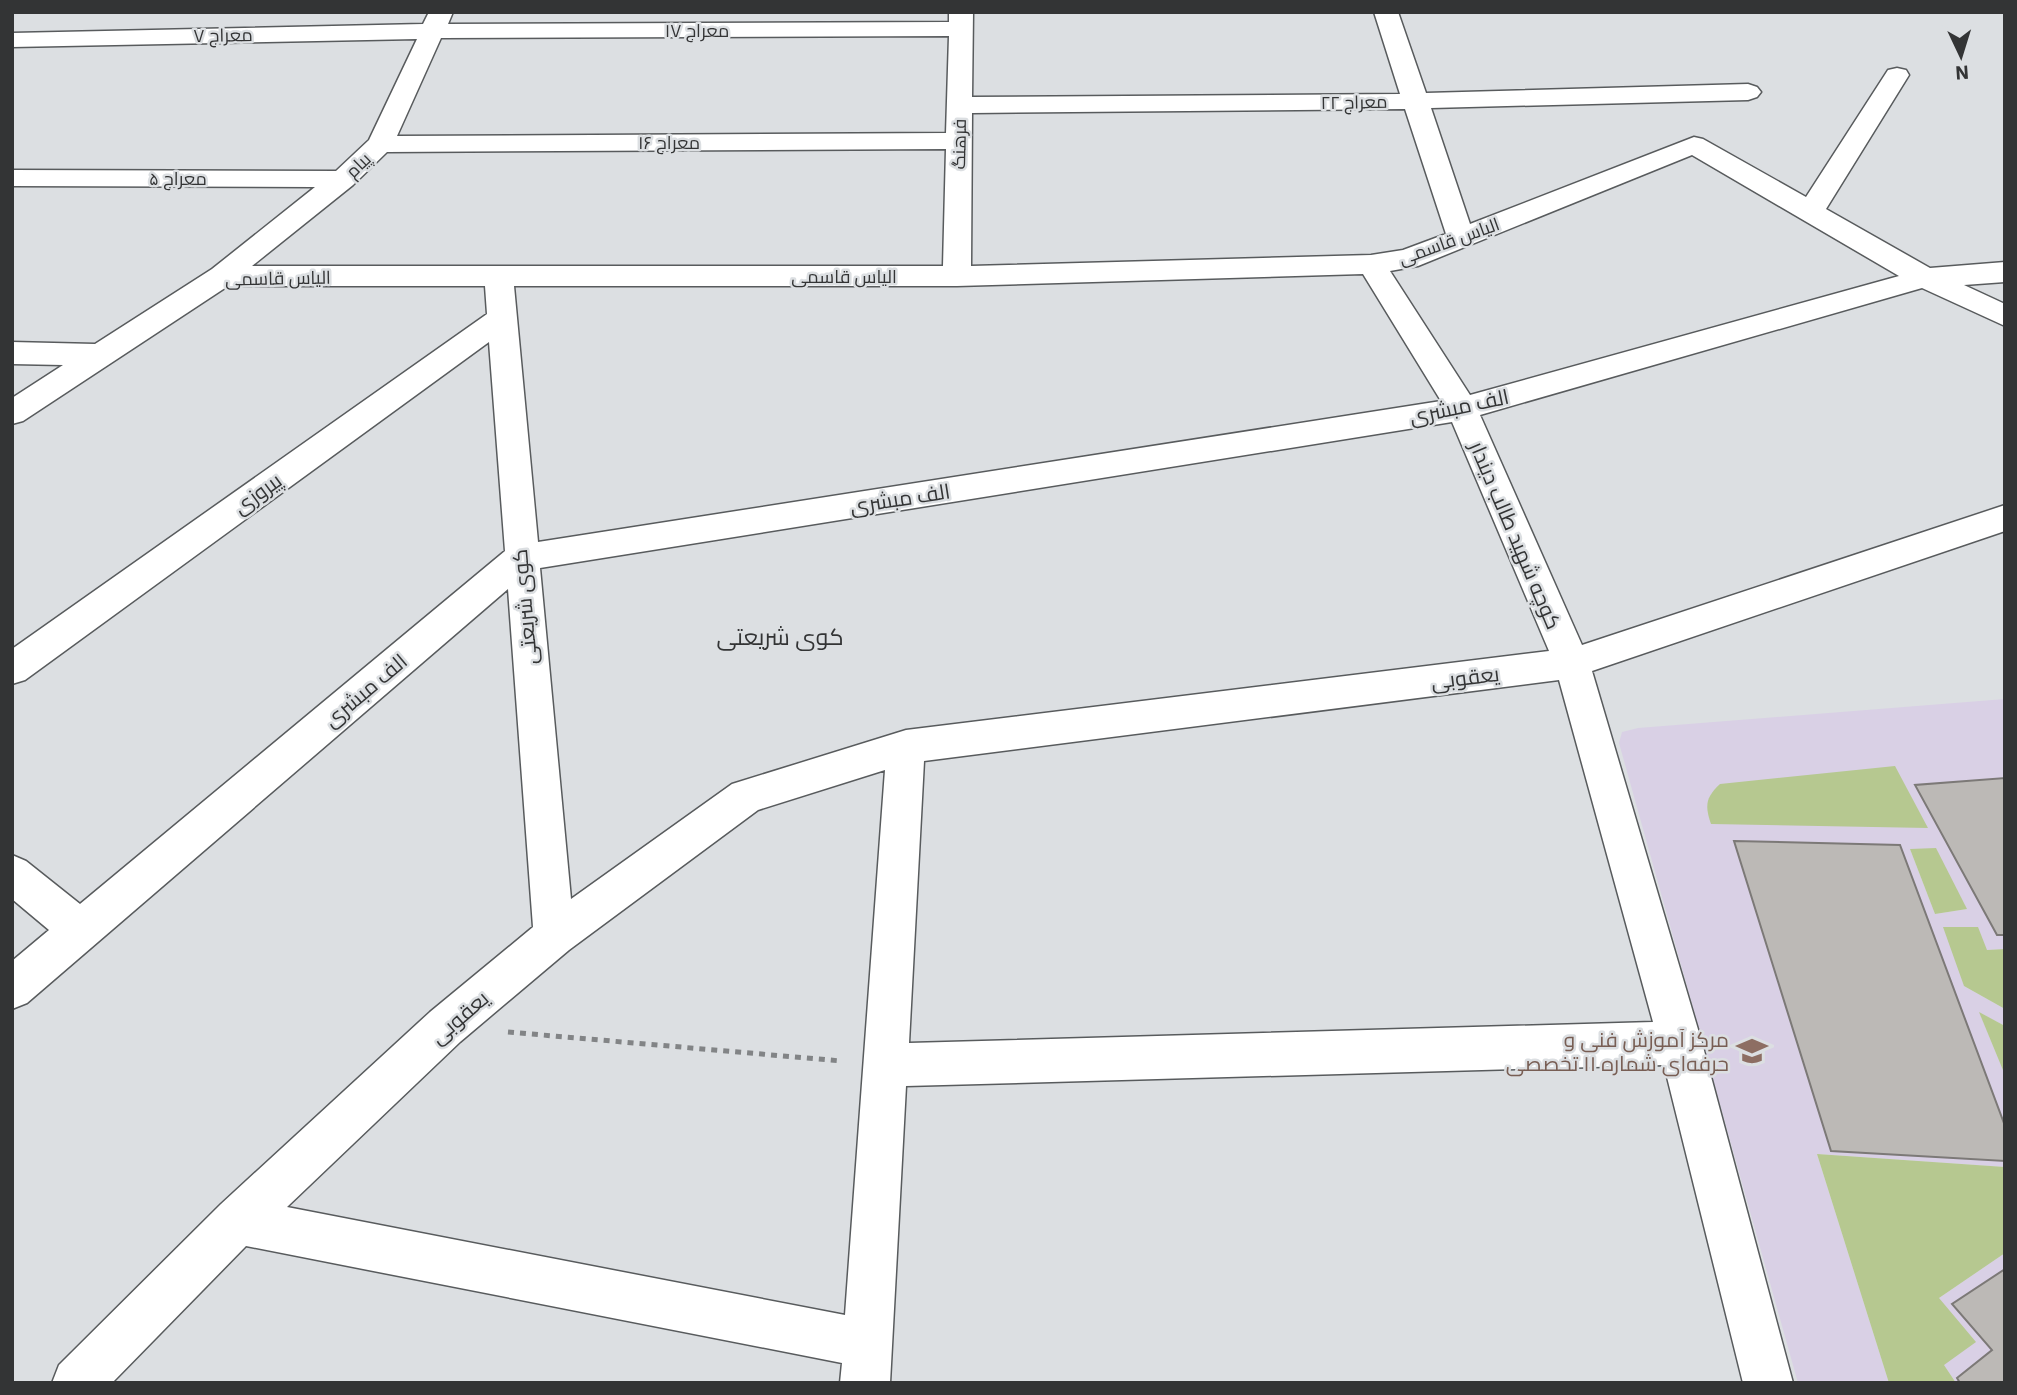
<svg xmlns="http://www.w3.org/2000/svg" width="2017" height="1395" viewBox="0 0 2017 1395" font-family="'IBM Plex Sans',Cairo,sans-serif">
	<rect width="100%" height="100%" fill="#dcdfe2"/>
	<g fill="#d9d0e5" fill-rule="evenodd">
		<path d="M2005 699V778L1916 786 1997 935H2005V949L1987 950 1964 986 2005 1009V1026L1980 1013 2005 1075V1126L1900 845 1734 842 1831 1151 2005 1161V1167L1817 1154 1889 1383H1798L1619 743 1622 732 1638 728ZM1910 849H1911L1967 909 1935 914Z"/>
		<polygon points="2005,1253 2005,1269 1952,1304 1992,1350 1957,1378 1960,1383 1956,1383 1944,1365 1939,1298"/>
	</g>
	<g fill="#b6c890">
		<path d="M1895 766 1928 828 1711 824C1705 806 1705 798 1720 784Z"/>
		<polygon points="1936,848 1967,909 1935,914 1910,849"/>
		<polygon points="1943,927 1978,927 1987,950 2005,949 2005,1009 1964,986"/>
		<polygon points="1979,1012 2005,1026 2005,1075"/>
		<polygon points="1817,1154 2005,1167 2005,1253 1939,1298 1976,1342 1944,1365 1956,1383 1889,1383"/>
	</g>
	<g fill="#bcb9b6" stroke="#7c7977" stroke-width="2">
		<polygon points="2005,778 2005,935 1997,935 1915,785"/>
		<polygon points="1734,841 1900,845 2005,1126 2005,1161 1831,1151"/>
		<polygon points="2005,1269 2005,1383 1960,1383 1957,1378 1992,1350 1952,1304"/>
	</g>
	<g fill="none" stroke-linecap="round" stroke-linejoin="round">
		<defs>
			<path id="street" d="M429 12H453L448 24 949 22V12H973L972 97 1400 94 1374 12H1398L1426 93 1748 84 1757 87 1761 92 1757 97 1748 100 1431 108 1470 224 1694 137 1703 139 1806 197 1888 70 1897 68 1906 70 1909 75 1826 209 1930 268 2005 262V282L1964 285 2005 304V326L1922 288 1480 415 1582 645 2005 505V531L1592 671 1702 1043 1793 1383H1743L1664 1065 906 1086 890 1383H840L842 1363 246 1246 112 1383H52L59 1365 221 1204 430 1012 533 927 508 589 27 1003 12 1009V961L49 930 12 899V855L26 861 80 904 505 551 489 342 25 680 12 684V649L487 314 485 286H228L23 421 12 424V398L63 365 12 364V342L95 344 212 269 315 187 12 186V170L336 171 369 140 417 39 12 47V33L423 24ZM949 36 946 133 397 136 441 38ZM1405 109 1446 234 1403 250 1371 255 971 266 972 113ZM946 149 943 266H252L353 185 387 152ZM1692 155 1899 276 1470 395 1390 271 1418 266ZM1363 274 1441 401 538 542 514 286H957ZM1452 422 1549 651 906 730 732 784 571 899 540 568ZM1559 680 1653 1022 909 1043 924 761ZM885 770 845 1315 287 1207 460 1042 569 950 758 810Z"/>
		</defs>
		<use href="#street" stroke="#585b5d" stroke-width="3"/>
		<polyline stroke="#828486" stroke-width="5" stroke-dasharray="6 6" stroke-linecap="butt" points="508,1032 841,1061"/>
		<use href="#street" fill="#fff" fill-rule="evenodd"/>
	</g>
	<defs>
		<symbol id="university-bare" viewBox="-9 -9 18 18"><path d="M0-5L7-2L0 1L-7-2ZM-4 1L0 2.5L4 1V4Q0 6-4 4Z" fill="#8d6e63" stroke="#dcdfe2" stroke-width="2.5" paint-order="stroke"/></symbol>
	</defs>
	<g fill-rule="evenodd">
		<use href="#university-bare" x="1730" y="1029" width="44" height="44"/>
	</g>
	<g text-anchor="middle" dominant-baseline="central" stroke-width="5" stroke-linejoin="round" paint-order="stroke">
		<g font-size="18" fill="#333435" stroke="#dcdfe2">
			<text x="697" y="30">معراج ۱۷</text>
			<text transform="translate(223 35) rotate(-1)">معراج ۷</text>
			<text transform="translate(1354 102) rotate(-1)">معراج ۲۲</text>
			<text x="669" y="142">معراج ۱۶</text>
			<text transform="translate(959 144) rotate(-89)">فرهنگ</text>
			<text transform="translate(358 165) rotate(-44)">پیام</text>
			<text x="178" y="178">معراج ۵</text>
			<text transform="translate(1449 241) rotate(-20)">الیاس قاسمی</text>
			<text x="844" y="276">الیاس قاسمی</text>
			<text transform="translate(278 278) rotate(-1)">الیاس قاسمی</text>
		</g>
		<g font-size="21" fill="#333435" stroke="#dcdfe2">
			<text transform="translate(1459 406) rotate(-12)">الف مبشری</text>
			<text transform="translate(257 493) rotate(-36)">پیروزی</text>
			<text transform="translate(900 498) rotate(-9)">الف مبشری</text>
			<text transform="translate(1516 535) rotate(67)">کوچه شهید طالب دیندار</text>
			<text transform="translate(524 607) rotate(-95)">کوی شریعتی</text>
			<text transform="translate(1465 677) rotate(-7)">یعقوبی</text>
			<text transform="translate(365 690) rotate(-40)">الف مبشری</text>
			<text transform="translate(459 1017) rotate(-41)">یعقوبی</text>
		</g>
		<g font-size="21" fill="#785e54" stroke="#dcdfe2" text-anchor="end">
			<text x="1729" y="1039">مرکز آموزش فنی و<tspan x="1729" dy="24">حرفه‌ای شماره ۱۱ تخصصی</tspan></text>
		</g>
		<g font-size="23" fill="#333435" stroke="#dcdfe2">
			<text x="780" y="636">کوی شریعتی</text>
		</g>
	</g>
	<rect width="2017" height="1395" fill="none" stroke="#333435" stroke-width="28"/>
	<g transform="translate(1961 56) rotate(176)" stroke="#dcdfe2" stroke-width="5" paint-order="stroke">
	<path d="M0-5L12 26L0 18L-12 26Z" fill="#333435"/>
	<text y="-10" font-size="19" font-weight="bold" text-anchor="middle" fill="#333435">N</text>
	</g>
</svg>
